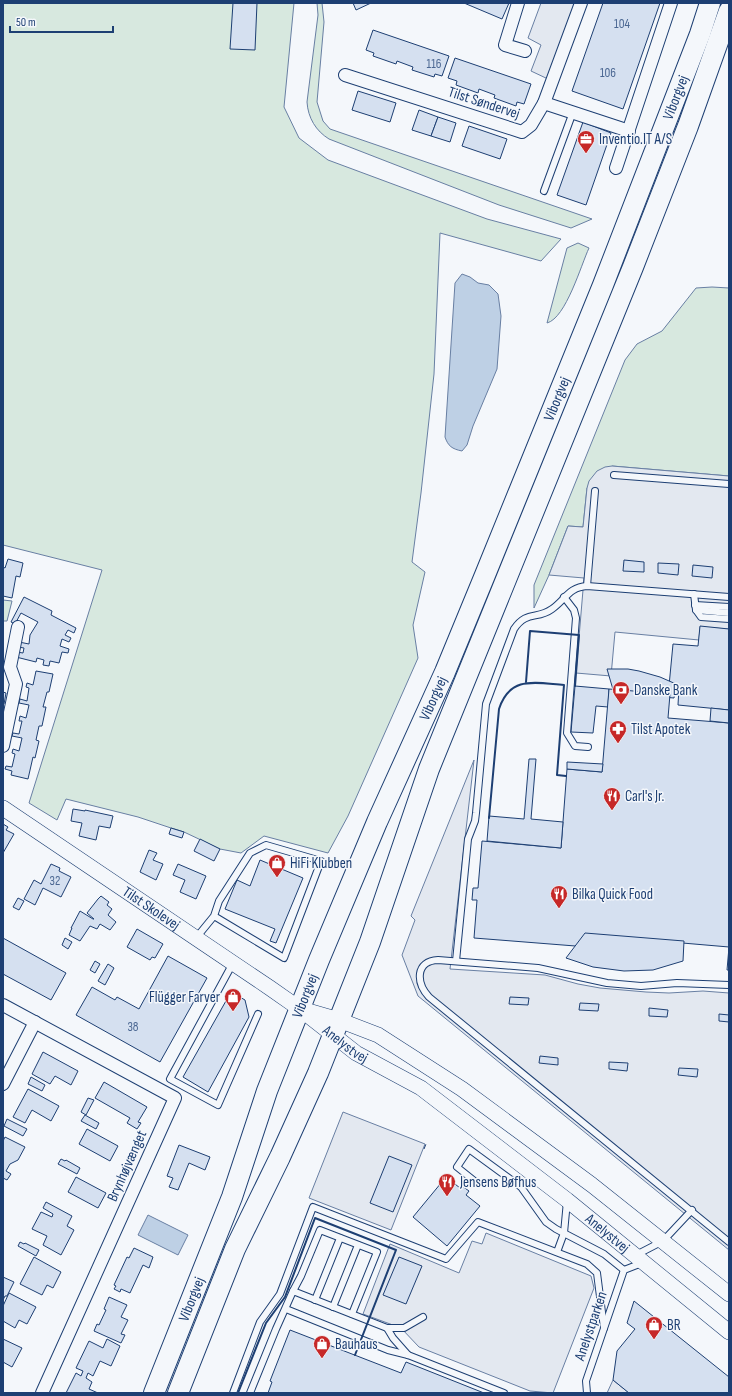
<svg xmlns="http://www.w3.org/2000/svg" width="732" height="1396" viewBox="0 0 732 1396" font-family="'Sofia Sans Condensed',sans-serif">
	<rect width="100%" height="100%" fill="#f4f7fb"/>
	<g fill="#d7e8df" stroke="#687fa3">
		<polygon points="3,3 294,3 284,107 299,138 328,160 487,219 561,239 541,261 440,233 434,374 421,493 412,562 425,572 413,625 418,658 348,816 328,853 264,836 241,853 220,849 184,832 171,828 138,817 66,799 57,820 29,803 102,570 3,545"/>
		<path d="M317 3H322L324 22 317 102 323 121 330 129 592 219 571 228 499 205 329 139C316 131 308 118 307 102L318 15Z"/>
		<path d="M578 243 589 248C581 265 566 318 547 323L567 248Z"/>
		<polygon points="712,287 729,288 729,476 612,466 587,488 583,527 568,526 549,575 534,608 534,585 625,360 637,344 662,331 696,288"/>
		<polygon points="3,600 12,601 7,621 3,621"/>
	</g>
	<g fill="#e3e8f0" stroke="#687fa3">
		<polygon points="541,3 575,3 548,79 531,71 541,45 528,38"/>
		<polygon points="612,466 729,476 729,629 700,627 699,640 615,632 611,676 576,673 584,578 549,575 568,526 583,527 587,488 589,481 597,471 605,467"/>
		<polygon points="474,760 450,969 545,975 578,984 600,988 646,992 669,993 703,991 729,993 729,1250 418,996 402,955 415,920 411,916"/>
		<polygon points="343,1112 425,1144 391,1230 309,1198"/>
		<polygon points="486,1233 591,1276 594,1288 553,1393 530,1391 419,1347 401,1328 363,1314 390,1244 459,1273 472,1241 482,1244"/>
		<polygon points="613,1380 629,1393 607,1393"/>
	</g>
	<g fill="#bed0e5" stroke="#687fa3">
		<path d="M462 274 470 277 478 283 489 285 498 294 501 316 497 369 473 426 467 445 462 451C452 449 448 446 445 437L455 283Z"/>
		<polygon points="148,1215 188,1235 178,1255 138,1235"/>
	</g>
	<g fill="#d5e0f0" stroke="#1d3f73">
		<polygon points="233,3 257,3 255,50 230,49"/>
		<polygon points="353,3 371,3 356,10"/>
		<polygon points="464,3 509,3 502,19"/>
		<polygon points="603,3 660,3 623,109 572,91"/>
		<polygon points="373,30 449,56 442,76 435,74 434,77 412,70 413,67 397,61 396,64 373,56 374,53 366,50"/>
		<polygon points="455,58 531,84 524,104 517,102 516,106 494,98 495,95 479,89 478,93 456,85 457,81 448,78"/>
		<polygon points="358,91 396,103 390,122 352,110"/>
		<polygon points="419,110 438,117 431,136 412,130"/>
		<polygon points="438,117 456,123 450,142 431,136"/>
		<polygon points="583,122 611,133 586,205 557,195"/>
		<polygon points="469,126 507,139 500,159 462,146"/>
		<polygon points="8,559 23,563 20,577 16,576 12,598 3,596 3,567 5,568"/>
		<polygon points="624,560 644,562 644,572 623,571"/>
		<polygon points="658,563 679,564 678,575 658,573"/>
		<polygon points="693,565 713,567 712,578 692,576"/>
		<polygon points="24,597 52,611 51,615 76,628 74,633 68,630 65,635 71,638 69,642 62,639 60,646 69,649 68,653 62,652 59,663 50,661 49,666 43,665 44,660 37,658 36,662 16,657 17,652 23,653 24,648 18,647 19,642 29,644 30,635 38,622 21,613 15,624 11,622"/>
		<polygon points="700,626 729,629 729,710 678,705 679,687 669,686 673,644 698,646"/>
		<polygon points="607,669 628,669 639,671 660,677 676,684 674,698 614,693"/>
		<polygon points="36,671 53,674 49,692 47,692 43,707 46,707 42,726 39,726 36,740 39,741 35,758 33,757 28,779 11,775 12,771 5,769 6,766 12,767 15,754 12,753 13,749 19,751 22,738 12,736 13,733 19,734 22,721 19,721 20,716 26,718 29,705 19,703 20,699 27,701 29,688 26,687 27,683 33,685"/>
		<polygon points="575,686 609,689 608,707 596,706 593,733 571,732"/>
		<polygon points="609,689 670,694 668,718 729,723 729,970 727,970 729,947 589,935 588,947 474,938 477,900 472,900 473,888 478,888 482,841 561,848 567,769 602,772"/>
		<polygon points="3,692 6,693 4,704 3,704"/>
		<polygon points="711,708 729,710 729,723 710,721"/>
		<polygon points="529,759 536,759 531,819 563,822 561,848 487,841 489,816 524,819"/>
		<polygon points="567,762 603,764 602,772 567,769"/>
		<polygon points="73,809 85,811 85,810 113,816 110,828 99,826 96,840 79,836 82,823 71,821"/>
		<polygon points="3,824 8,827 6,830 14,834 3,853"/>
		<polygon points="171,828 184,832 182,838 169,834"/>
		<polygon points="200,839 220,849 214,861 194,851"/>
		<polygon points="149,850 157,853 153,860 163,864 156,880 140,872"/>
		<polygon points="260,860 303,878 276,943 270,941 275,929 225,909 237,880 250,886"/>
		<polygon points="51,864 60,868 59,871 71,877 61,897 43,888 35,905 24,899 34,880 41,884"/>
		<polygon points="178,864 206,876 196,899 180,892 185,880 173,875"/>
		<polygon points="101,896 109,902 107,905 112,909 108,915 116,922 110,930 100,924 97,929 90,926 80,941 69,935 72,928 71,928 80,911 93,919 94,919 87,913 98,899"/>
		<polygon points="18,898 24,901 19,910 13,907"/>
		<polygon points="137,929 163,944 155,958 152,957 150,960 127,947"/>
		<polygon points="585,933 684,941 683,961 653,970 624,971 593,967 566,958"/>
		<polygon points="3,938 66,973 51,1000 3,974"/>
		<polygon points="65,938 72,942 68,949 62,945"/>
		<polygon points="168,956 207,978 160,1062 76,1015 92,987 115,1000 117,997 139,1009"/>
		<polygon points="95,961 100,964 95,973 90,970"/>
		<polygon points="108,964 114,968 105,985 98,981"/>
		<polygon points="231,992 245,1000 249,1017 208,1092 183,1077"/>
		<polygon points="510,997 529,998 528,1005 509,1004"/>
		<polygon points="580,1003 599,1004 598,1011 579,1010"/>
		<polygon points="649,1008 668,1010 667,1017 649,1016"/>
		<polygon points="719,1014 729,1015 729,1022 719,1021"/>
		<polygon points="43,1052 78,1071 71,1085 55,1076 50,1084 32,1074"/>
		<polygon points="540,1056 558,1058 558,1065 539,1063"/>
		<polygon points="609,1062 628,1063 627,1071 609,1069"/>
		<polygon points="679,1068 698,1069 697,1077 678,1075"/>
		<polygon points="31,1077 45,1085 42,1091 28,1084"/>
		<polygon points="104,1082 147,1107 138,1122 141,1123 137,1129 127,1123 130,1118 95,1098"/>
		<polygon points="28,1089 59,1106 51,1121 32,1110 25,1123 13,1117"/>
		<polygon points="88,1098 94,1100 86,1115 81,1112"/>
		<polygon points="85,1115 99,1123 96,1129 81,1121"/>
		<polygon points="7,1119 27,1129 23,1136 4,1126"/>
		<polygon points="87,1129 118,1146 110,1161 79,1144"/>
		<polygon points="5,1137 25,1147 18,1160 10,1164 6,1171 11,1174 7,1180 3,1178 3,1141"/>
		<polygon points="179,1145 210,1157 205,1170 189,1163 178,1190 169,1187 173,1178 167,1176"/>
		<polygon points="389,1156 412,1165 393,1212 370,1203"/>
		<polygon points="61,1159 65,1161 66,1160 80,1168 77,1174 58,1164"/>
		<polygon points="76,1177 106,1193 98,1208 68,1192"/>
		<polygon points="446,1177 460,1188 462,1186 469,1191 466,1195 480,1206 447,1246 413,1217"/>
		<polygon points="46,1202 72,1216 67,1226 74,1230 61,1255 43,1245 47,1236 32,1229 41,1212 52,1217 53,1214 43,1208"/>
		<polygon points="20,1242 24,1244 25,1243 39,1250 36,1256 18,1246"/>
		<polygon points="134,1248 153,1257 149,1268 143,1265 130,1293 121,1289 120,1292 114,1289 116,1286 114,1285 127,1257 129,1258"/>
		<polygon points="34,1257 61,1272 53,1288 47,1285 42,1295 20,1284"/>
		<polygon points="399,1257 422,1266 406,1304 383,1295"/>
		<polygon points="3,1277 14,1282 7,1296 5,1296 3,1300"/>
		<polygon points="9,1293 36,1307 27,1324 19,1320 15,1328 3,1321 3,1306"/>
		<polygon points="109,1297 127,1305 121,1317 128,1320 121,1334 125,1335 121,1343 94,1331 97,1324 99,1325 106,1310 104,1309"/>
		<polygon points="634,1301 729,1377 729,1393 629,1393 613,1380 617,1351 635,1329 627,1323"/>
		<polygon points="290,1330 401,1373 406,1362 484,1393 268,1393 272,1382 270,1381"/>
		<polygon points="3,1339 22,1348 12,1367 3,1362"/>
		<polygon points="107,1339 120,1346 111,1366 100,1361 93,1376 88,1373 86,1378 92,1382 89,1389 98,1393 66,1393 76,1373 81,1376 83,1371 76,1368 89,1341 103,1348"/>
	</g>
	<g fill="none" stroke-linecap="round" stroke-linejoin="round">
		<defs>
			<g id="service">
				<polyline points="544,191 573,112"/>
				<polyline points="614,475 729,484"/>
				<polyline points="587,586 595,491"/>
				<polyline points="694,594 696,610 701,617 729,619"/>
				<polyline points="564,597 574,610 576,618 567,733 575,746 588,747"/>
				<polyline points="695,605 729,607"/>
				<polyline points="696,610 729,613"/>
				<polyline points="196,938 214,916 219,901 250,853 266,845 321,861 284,958 214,916"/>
				<path d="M456 961 468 839 475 821 476 813 486 704 514 629C527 610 537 620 552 609 565 600 569 587 587 586L729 597"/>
				<polyline points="233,963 170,1079 218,1105 258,1014"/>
				<path d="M729 985 677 983 641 986 607 983 538 968 438 960C415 961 416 983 429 997L729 1242"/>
				<polyline points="477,1183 457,1167 469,1149 521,1187 546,1222 556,1229 604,1254 624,1270"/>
				<polyline points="557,1252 564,1233 567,1201"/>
				<polyline points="636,1255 663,1241 692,1210"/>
				<polyline points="293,1291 301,1276 320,1230 377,1252 352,1314"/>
				<polyline points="315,1300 340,1238"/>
				<polyline points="333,1307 358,1245"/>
				<polyline points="286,1309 388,1350 408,1355 504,1393"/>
				<polyline points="387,1328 404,1328 423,1317"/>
				<polyline points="233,1393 260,1322 280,1294 313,1207 446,1259 478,1222 587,1264 597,1273 604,1328"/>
				<polyline points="250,1393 276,1329 293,1291 387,1328 393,1338 408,1355"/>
				<polyline points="587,1393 586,1381 624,1270 642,1263"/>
			</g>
			<g id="minor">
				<polyline points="518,3 505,45 525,51"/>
				<polyline points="345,75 522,132 531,125 544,103 581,3"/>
				<polyline points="544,103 629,131"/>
				<polyline points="616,168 671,3"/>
				<polyline points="3,746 16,684 10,667 18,627"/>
				<polyline points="3,1005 175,1098 42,1393"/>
				<polyline points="3,1084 35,1022"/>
			</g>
			<g id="tertiary">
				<path id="s1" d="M3 808 270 988 300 1009 356 1053 421 1088 567 1200 729 1332"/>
				<polyline points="308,1011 339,1020 378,1035 462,1089 592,1185 729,1294"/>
			</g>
			<g id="primary">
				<path id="s2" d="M154 1393 232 1197 267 1091 319 960 377 822 445 672 485 575 603 285 700 34 710 3"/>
				<polyline points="178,1393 235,1249 280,1157 318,1073 370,942 429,769 633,267 688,126 729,11"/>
			</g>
		</defs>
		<use href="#service" stroke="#1d3f73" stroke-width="8"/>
		<use href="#minor" stroke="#1d3f73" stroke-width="14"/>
		<use href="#tertiary" stroke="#1d3f73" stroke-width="16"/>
		<use href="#primary" stroke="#1d3f73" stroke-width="22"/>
		<use href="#service" stroke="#f4f7fb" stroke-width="6"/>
		<use href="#minor" stroke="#f4f7fb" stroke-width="12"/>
		<use href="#tertiary" stroke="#f4f7fb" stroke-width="15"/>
		<use href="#primary" stroke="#f4f7fb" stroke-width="20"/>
		<polyline stroke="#1d3f73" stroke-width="1" stroke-dasharray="5 2" stroke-linecap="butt" points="424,1149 426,1144"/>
		<g stroke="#1d3f73" stroke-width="2">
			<polyline points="526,682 530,631 579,635 575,686"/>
			<path d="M489 818 499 709C510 675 536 683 564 685L557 775 566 776"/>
			<polyline points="238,1393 266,1323 285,1297 315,1218 396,1250 355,1355"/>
		</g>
	</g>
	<defs>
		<symbol id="office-pin" viewBox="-11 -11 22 30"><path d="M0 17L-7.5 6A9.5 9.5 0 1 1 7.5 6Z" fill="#c62828" stroke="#f4f7fb"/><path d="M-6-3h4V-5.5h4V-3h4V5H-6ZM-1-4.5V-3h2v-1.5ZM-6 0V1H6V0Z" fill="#fff"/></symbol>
		<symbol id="bank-pin" viewBox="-11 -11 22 30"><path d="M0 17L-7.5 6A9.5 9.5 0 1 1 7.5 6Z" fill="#c62828" stroke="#f4f7fb"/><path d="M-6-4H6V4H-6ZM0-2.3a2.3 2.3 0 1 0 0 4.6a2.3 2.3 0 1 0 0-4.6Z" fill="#fff"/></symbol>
		<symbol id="pharmacy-pin" viewBox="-11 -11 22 30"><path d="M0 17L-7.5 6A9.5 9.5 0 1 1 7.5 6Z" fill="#c62828" stroke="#f4f7fb"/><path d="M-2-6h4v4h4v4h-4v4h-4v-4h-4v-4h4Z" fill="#fff"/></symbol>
		<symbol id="restaurant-pin" viewBox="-11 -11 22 30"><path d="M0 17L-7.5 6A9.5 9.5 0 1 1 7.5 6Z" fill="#c62828" stroke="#f4f7fb"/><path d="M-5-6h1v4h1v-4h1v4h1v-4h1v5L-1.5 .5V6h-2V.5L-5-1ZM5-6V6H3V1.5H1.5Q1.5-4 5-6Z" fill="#fff"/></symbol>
		<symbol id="shop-pin" viewBox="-11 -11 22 30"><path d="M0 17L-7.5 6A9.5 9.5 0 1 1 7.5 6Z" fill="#c62828" stroke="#f4f7fb"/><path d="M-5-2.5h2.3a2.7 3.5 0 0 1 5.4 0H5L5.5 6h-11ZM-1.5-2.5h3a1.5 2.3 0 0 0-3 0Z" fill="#fff"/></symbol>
	</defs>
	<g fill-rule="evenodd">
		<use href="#office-pin" x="576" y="129" width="20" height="27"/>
		<use href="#bank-pin" x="611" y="680" width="20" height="27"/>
		<use href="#pharmacy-pin" x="608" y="719" width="20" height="27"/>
		<use href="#restaurant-pin" x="602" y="786" width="20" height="27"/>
		<use href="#shop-pin" x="267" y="853" width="20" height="27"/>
		<use href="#restaurant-pin" x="549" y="884" width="20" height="27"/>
		<use href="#shop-pin" x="223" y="987" width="20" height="27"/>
		<use href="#restaurant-pin" x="437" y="1172" width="20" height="27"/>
		<use href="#shop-pin" x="644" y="1315" width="20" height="27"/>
		<use href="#shop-pin" x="312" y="1334" width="20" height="27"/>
	</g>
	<g text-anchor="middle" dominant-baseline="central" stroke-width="3" stroke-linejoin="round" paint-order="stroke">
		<g font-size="13" fill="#4b6792">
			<text x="622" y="24">104</text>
			<text x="434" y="64">116</text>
			<text x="608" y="73">106</text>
			<text x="55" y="881">32</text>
			<text x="133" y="1027">38</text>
		</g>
		<g font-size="15" fill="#1d3f73" stroke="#f4f7fb">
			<text stroke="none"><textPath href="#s2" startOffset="1397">Viborgvej</textPath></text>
			<text transform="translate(484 103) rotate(18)">Tilst Søndervej</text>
			<text stroke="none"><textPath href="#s2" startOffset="1073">Viborgvej</textPath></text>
			<text stroke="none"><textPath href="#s2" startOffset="749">Viborgvej</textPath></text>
			<text stroke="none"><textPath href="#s1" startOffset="179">Tilst Skolevej</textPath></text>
			<text stroke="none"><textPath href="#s2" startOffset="425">Viborgvej</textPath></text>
			<text stroke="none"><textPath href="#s1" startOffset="416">Anelystvej</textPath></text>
			<text transform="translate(127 1166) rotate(-66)">Brynhøjvænget</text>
			<text stroke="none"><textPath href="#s1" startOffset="740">Anelystvej</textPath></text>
			<text stroke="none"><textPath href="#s2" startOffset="101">Viborgvej</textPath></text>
			<text transform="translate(591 1326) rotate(-71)">Anelystparken</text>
		</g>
		<g font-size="15" fill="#1d3f73" stroke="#f4f7fb" text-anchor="start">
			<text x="599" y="139">Inventio.IT A/S</text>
			<text x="634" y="690">Danske Bank</text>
			<text x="631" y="729">Tilst Apotek</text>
			<text x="625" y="796">Carl's Jr.</text>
			<text x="290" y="863">HiFi Klubben</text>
			<text x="572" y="894">Bilka Quick Food</text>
			<text x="220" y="997" text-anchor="end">Flügger Farver</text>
			<text x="460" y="1182">Jensens Bøfhus</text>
			<text x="667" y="1325">BR</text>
			<text x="335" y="1344">Bauhaus</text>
		</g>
	</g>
	<rect width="732" height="1396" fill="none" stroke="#1d3f73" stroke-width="8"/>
	<path d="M10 26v6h103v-6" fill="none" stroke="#1d3f73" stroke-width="2"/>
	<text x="16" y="26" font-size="12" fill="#1d3f73" stroke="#f4f7fb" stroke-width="3" paint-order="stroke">50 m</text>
</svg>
